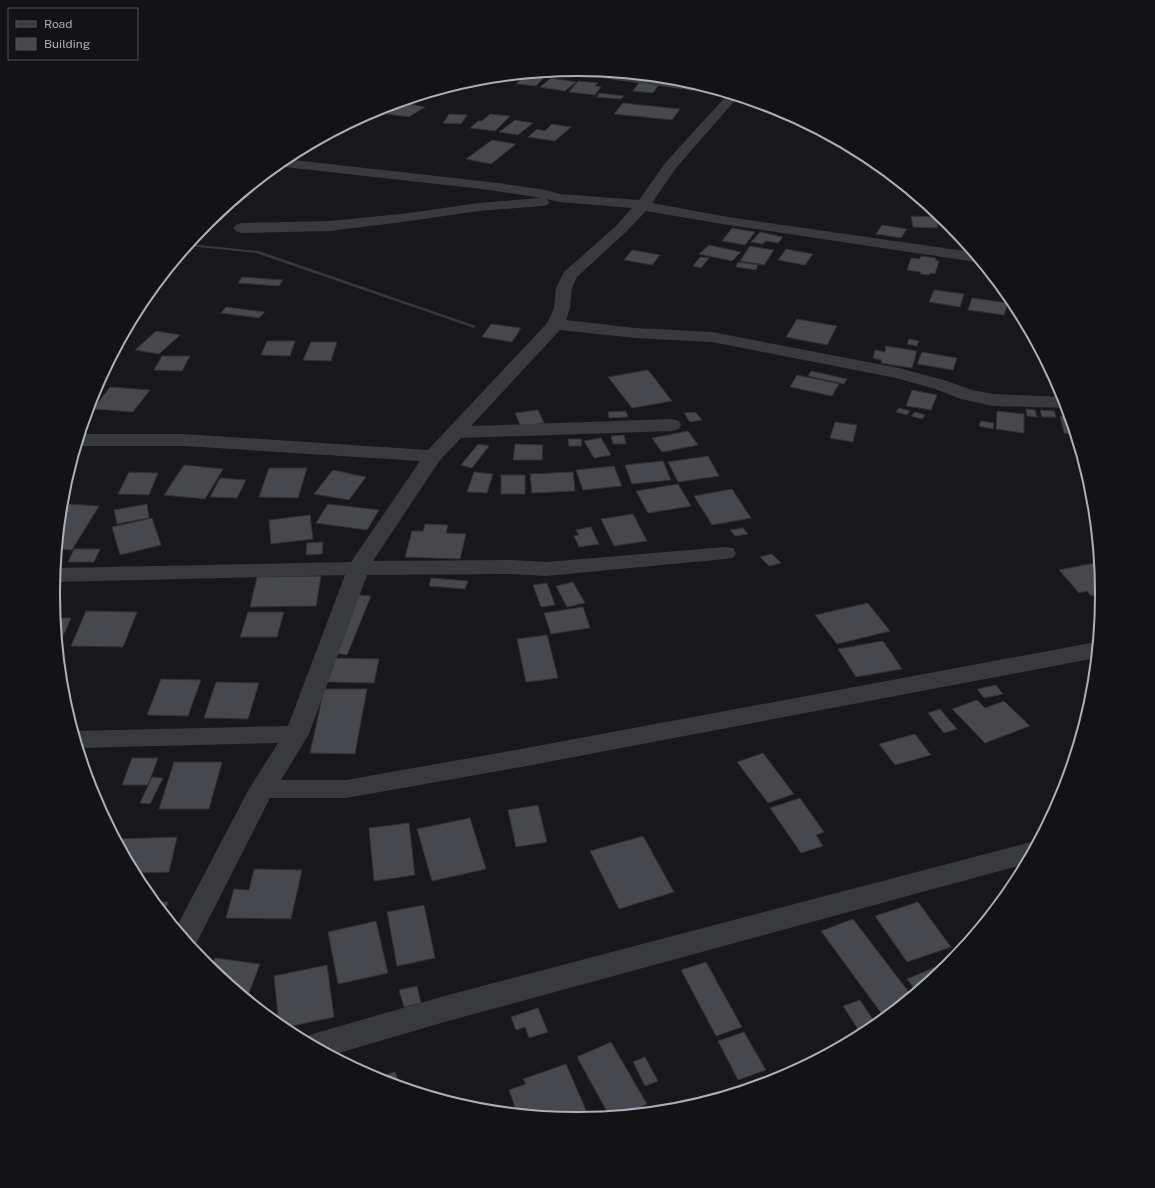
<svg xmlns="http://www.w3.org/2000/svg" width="1155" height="1188" viewBox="0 0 1155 1188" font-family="'Public Sans',sans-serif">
	<rect width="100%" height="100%" fill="#18181a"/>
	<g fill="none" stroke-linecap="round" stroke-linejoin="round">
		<polygon fill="#303a3f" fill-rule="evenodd" points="190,244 259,251 476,326 473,328 471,327 256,253 188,246"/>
	</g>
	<g fill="#47484d" stroke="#323235">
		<polygon points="538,73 547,74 536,86 516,84 525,75"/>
		<polygon points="551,78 576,82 565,91 540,87"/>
		<polygon points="578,81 598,83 595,86 601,87 595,95 569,92"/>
		<polygon points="640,81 660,83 653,93 633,91"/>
		<polygon points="599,93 624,96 621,99 597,97"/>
		<polygon points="748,100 762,105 762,107 747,106"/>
		<polygon points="404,103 425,107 409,117 387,114"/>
		<polygon points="623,103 680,109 672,120 614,114"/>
		<polygon points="449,114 467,115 461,124 443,123"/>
		<polygon points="490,114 510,116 495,131 470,128 478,121 482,121"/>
		<polygon points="515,120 533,123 518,135 499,132"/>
		<polygon points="552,124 571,127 555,141 528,137 537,129 545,131"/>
		<polygon points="492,140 516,144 491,164 466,159"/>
		<polygon points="911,216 936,217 938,228 913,227"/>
		<polygon points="882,225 907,229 901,238 876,234"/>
		<polygon points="732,228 755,232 745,245 722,241"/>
		<polygon points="760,232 783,237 778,243 766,241 762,244 751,242"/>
		<polygon points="709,245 741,252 732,261 699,254"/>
		<polygon points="750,246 774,250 764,265 740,261"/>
		<polygon points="786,249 813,254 805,265 778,260"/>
		<polygon points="632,250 660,255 652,265 624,260"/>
		<polygon points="921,256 936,258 935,260 939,261 935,274 930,273 930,275 920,274 921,272 907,270 911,258 920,259"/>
		<polygon points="700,257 709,258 701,268 693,266"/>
		<polygon points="738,262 758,265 756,270 736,267"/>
		<polygon points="242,277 283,280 279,286 238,283"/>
		<polygon points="934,290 964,294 960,307 929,302"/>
		<polygon points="972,298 1008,303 1004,315 968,310"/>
		<polygon points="226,307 265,312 259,318 221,313"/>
		<polygon points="797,319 837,326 827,345 786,337"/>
		<polygon points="491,324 521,328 512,342 482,337"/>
		<polygon points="156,331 180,335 159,354 135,350"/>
		<polygon points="909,339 919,341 917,346 907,344"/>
		<polygon points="267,341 295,341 290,356 261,355"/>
		<polygon points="311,342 337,342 331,361 303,360"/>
		<polygon points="886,346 917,351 912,368 881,363 882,360 873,358 875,350 885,352"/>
		<polygon points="922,352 957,358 953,370 917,364"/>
		<polygon points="162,356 190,356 182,371 154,370"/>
		<polygon points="1046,364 1054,378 1046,377"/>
		<polygon points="648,370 672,401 632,408 608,377"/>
		<polygon points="811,371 847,379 844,384 808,376"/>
		<polygon points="797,375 839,384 832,396 790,387"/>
		<polygon points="110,387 150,390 133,412 93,409"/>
		<polygon points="912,390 937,395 931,410 906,406"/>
		<polygon points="899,408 910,411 907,415 896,412"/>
		<polygon points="1026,409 1035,410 1037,417 1027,416"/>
		<polygon points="538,410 544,423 521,427 515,413"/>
		<polygon points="1040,410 1054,411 1056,417 1042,417"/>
		<polygon points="626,411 628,417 609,418 608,412"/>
		<polygon points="997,411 1024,414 1024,433 996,429"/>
		<polygon points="695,412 702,420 690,422 684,413"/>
		<polygon points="915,412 925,415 922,419 911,416"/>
		<polygon points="1060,416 1069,417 1074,434 1064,433"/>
		<polygon points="981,421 994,423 993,429 979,426"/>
		<polygon points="835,422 857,425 853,442 830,438"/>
		<polygon points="688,431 698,445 662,452 652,438"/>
		<polygon points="624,435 626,444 613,444 611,436"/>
		<polygon points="601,438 611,455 594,458 584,441"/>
		<polygon points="568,439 581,439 582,446 569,446"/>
		<polygon points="478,444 489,446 472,468 461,465"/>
		<polygon points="515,444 543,445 542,460 513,460"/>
		<polygon points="708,456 719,476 678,482 668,462"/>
		<polygon points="663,461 671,480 632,484 625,465"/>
		<polygon points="184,465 223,469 205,499 164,495"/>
		<polygon points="614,466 622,486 583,490 576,470"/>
		<polygon points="269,468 307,468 298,498 259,497"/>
		<polygon points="333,470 366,477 349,500 314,494"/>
		<polygon points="129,472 158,473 149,495 118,494"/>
		<polygon points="474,472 493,474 487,493 467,492"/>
		<polygon points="573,472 575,491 532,493 530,474"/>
		<rect x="501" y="475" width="24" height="19"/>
		<polygon points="220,478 246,480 237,498 210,497"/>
		<polygon points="678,484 691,506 648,513 636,491"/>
		<polygon points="732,489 751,518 712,525 694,496"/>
		<polygon points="68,504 99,506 72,550 57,549 61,515"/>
		<polygon points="147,504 149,518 117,524 114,510"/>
		<polygon points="328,504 379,510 367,530 316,523"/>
		<polygon points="633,514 647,541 614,546 601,519"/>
		<polygon points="310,515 313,539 271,544 269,520"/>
		<polygon points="152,518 161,545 120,555 112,527"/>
		<polygon points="425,524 448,525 446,533 466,534 460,559 405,557 412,531 423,531"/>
		<polygon points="591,527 599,544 579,547 574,536 579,535 576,530"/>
		<polygon points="743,528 748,534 735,536 730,530"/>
		<polygon points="323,542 322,554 306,555 307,543"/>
		<polygon points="74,549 100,549 94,562 68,562"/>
		<polygon points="772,554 781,563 769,566 760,557"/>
		<polygon points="1095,563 1099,568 1102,594 1091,596 1087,591 1079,593 1059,570"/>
		<polygon points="321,576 316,606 250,607 257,577"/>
		<polygon points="431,578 468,581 465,589 429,586"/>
		<polygon points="573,582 585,603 567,607 556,586"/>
		<polygon points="547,583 555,605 541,607 533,585"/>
		<polygon points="359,595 371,596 347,655 335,653"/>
		<polygon points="868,603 890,631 837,644 815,615"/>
		<polygon points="583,607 590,628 551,634 544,613"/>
		<polygon points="86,611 137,612 123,647 71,646"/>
		<polygon points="248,612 284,612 277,637 240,637"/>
		<polygon points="55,618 71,618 59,645 58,645"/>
		<polygon points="547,635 558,678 526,682 517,639"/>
		<polygon points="883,641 902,669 856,677 838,649"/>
		<polygon points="332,658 379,659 374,683 327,682"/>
		<polygon points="161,679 201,680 188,716 147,715"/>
		<polygon points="216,682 259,683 248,719 204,718"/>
		<polygon points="996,685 1003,694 984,698 977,689"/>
		<polygon points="324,689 367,689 355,754 310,753"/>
		<polygon points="977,700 985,708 1004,701 1030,726 985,743 952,709"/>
		<polygon points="940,709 957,729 944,733 928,713"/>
		<polygon points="915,734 931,755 895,765 879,744"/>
		<polygon points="763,753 794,794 768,803 737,762"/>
		<polygon points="132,758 158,758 148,785 122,785"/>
		<polygon points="174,762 222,762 209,809 159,809"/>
		<polygon points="152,777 163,778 150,804 140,803"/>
		<polygon points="800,798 824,832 816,835 823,846 801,853 770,808"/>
		<polygon points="538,805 547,842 516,847 508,810"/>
		<polygon points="470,818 486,869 432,881 417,829"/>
		<polygon points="409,823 415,875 374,881 369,828"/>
		<polygon points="643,836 674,892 619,909 590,851"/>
		<polygon points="177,837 169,872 135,873 116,839"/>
		<polygon points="254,869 302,870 291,919 226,918 234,889 249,890"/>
		<polygon points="155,902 168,902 164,913"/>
		<polygon points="918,902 951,947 907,962 875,916"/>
		<polygon points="424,905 435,958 397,966 387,912"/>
		<polygon points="853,919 911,995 884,1017 821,931"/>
		<polygon points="376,921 388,973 338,984 328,932"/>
		<polygon points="215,958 260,964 247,998 211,968"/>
		<polygon points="952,960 916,991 907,979"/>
		<polygon points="706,962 742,1027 716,1036 681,970"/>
		<polygon points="327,965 334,1017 283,1028 279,1025 274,976"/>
		<polygon points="417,986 421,1003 404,1007 399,990"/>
		<polygon points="860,1000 876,1024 859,1031 843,1006"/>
		<polygon points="538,1008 548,1032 529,1038 525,1027 516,1030 511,1017"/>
		<polygon points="744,1032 766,1070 738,1080 718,1041"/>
		<polygon points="611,1042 647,1104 625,1114 609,1115 577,1057"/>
		<polygon points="645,1057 658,1081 645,1086 633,1062"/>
		<polygon points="805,1062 806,1064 778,1079 757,1085 754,1080"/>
		<polygon points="566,1064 589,1117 577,1118 517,1113 509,1090 526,1084 523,1079"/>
		<polygon points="395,1072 400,1086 376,1078"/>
	</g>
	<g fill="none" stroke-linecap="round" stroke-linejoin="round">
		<g fill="#393a3e" fill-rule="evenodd">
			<polygon points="578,70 689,82 715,90 710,93 573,74 567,71"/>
			<polygon points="728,94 738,97 676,168 652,203 728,217 972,252 979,261 976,262 728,225 646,211 626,232 577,277 572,288 570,308 566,320 635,328 712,332 899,368 947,381 972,390 993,394 1063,397 1067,408 993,406 961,399 935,389 896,378 712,342 635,338 560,330 471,426 672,419 679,421 681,425 679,429 672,431 461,438 440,460 373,561 512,560 546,562 725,547 733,548 736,553 733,558 725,559 546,576 512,574 367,575 309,734 281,780 346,780 521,749 1096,642 1097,643 1096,658 521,767 346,798 270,798 195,946 192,947 176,928 249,789 278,743 79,748 74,731 288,726 345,575 55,582 56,568 351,562 420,461 184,446 79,446 77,445 80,434 184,434 428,450 548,322 554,308 556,288 564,272 616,226 632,208 559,202 547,199 549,202 547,205 542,206 478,211 410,221 330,231 241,233 236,231 233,228 236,225 241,223 330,221 410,213 478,203 541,198 490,190 276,166 284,159 490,182 546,190 560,194 639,200 666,162"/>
			<polygon points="1031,842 1036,843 1025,864 448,1021 332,1055 304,1040 305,1037 316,1033 448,995"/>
		</g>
	</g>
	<path d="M0 0H1155V1188H0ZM577 76H578A517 517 0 0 1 1095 593V595A517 517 0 0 1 578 1112H577A517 517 0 0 1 60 595V593A517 517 0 0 1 577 76Z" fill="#131315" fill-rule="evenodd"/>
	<path fill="none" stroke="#aab0b9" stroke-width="2" d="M577 76H578A517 517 0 0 1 1095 593V595A517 517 0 0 1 578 1112H577A517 517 0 0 1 60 595V593A517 517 0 0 1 577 76Z"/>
	<rect x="8" y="8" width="130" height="52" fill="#131315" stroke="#4f5257"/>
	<rect x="16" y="21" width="20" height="6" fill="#393a3e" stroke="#4f5257"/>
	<text x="44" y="28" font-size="12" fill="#aab0b9">Road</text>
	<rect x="16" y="38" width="20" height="12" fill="#47484d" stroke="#4f5257"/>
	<text x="44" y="48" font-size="12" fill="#aab0b9">Building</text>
</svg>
